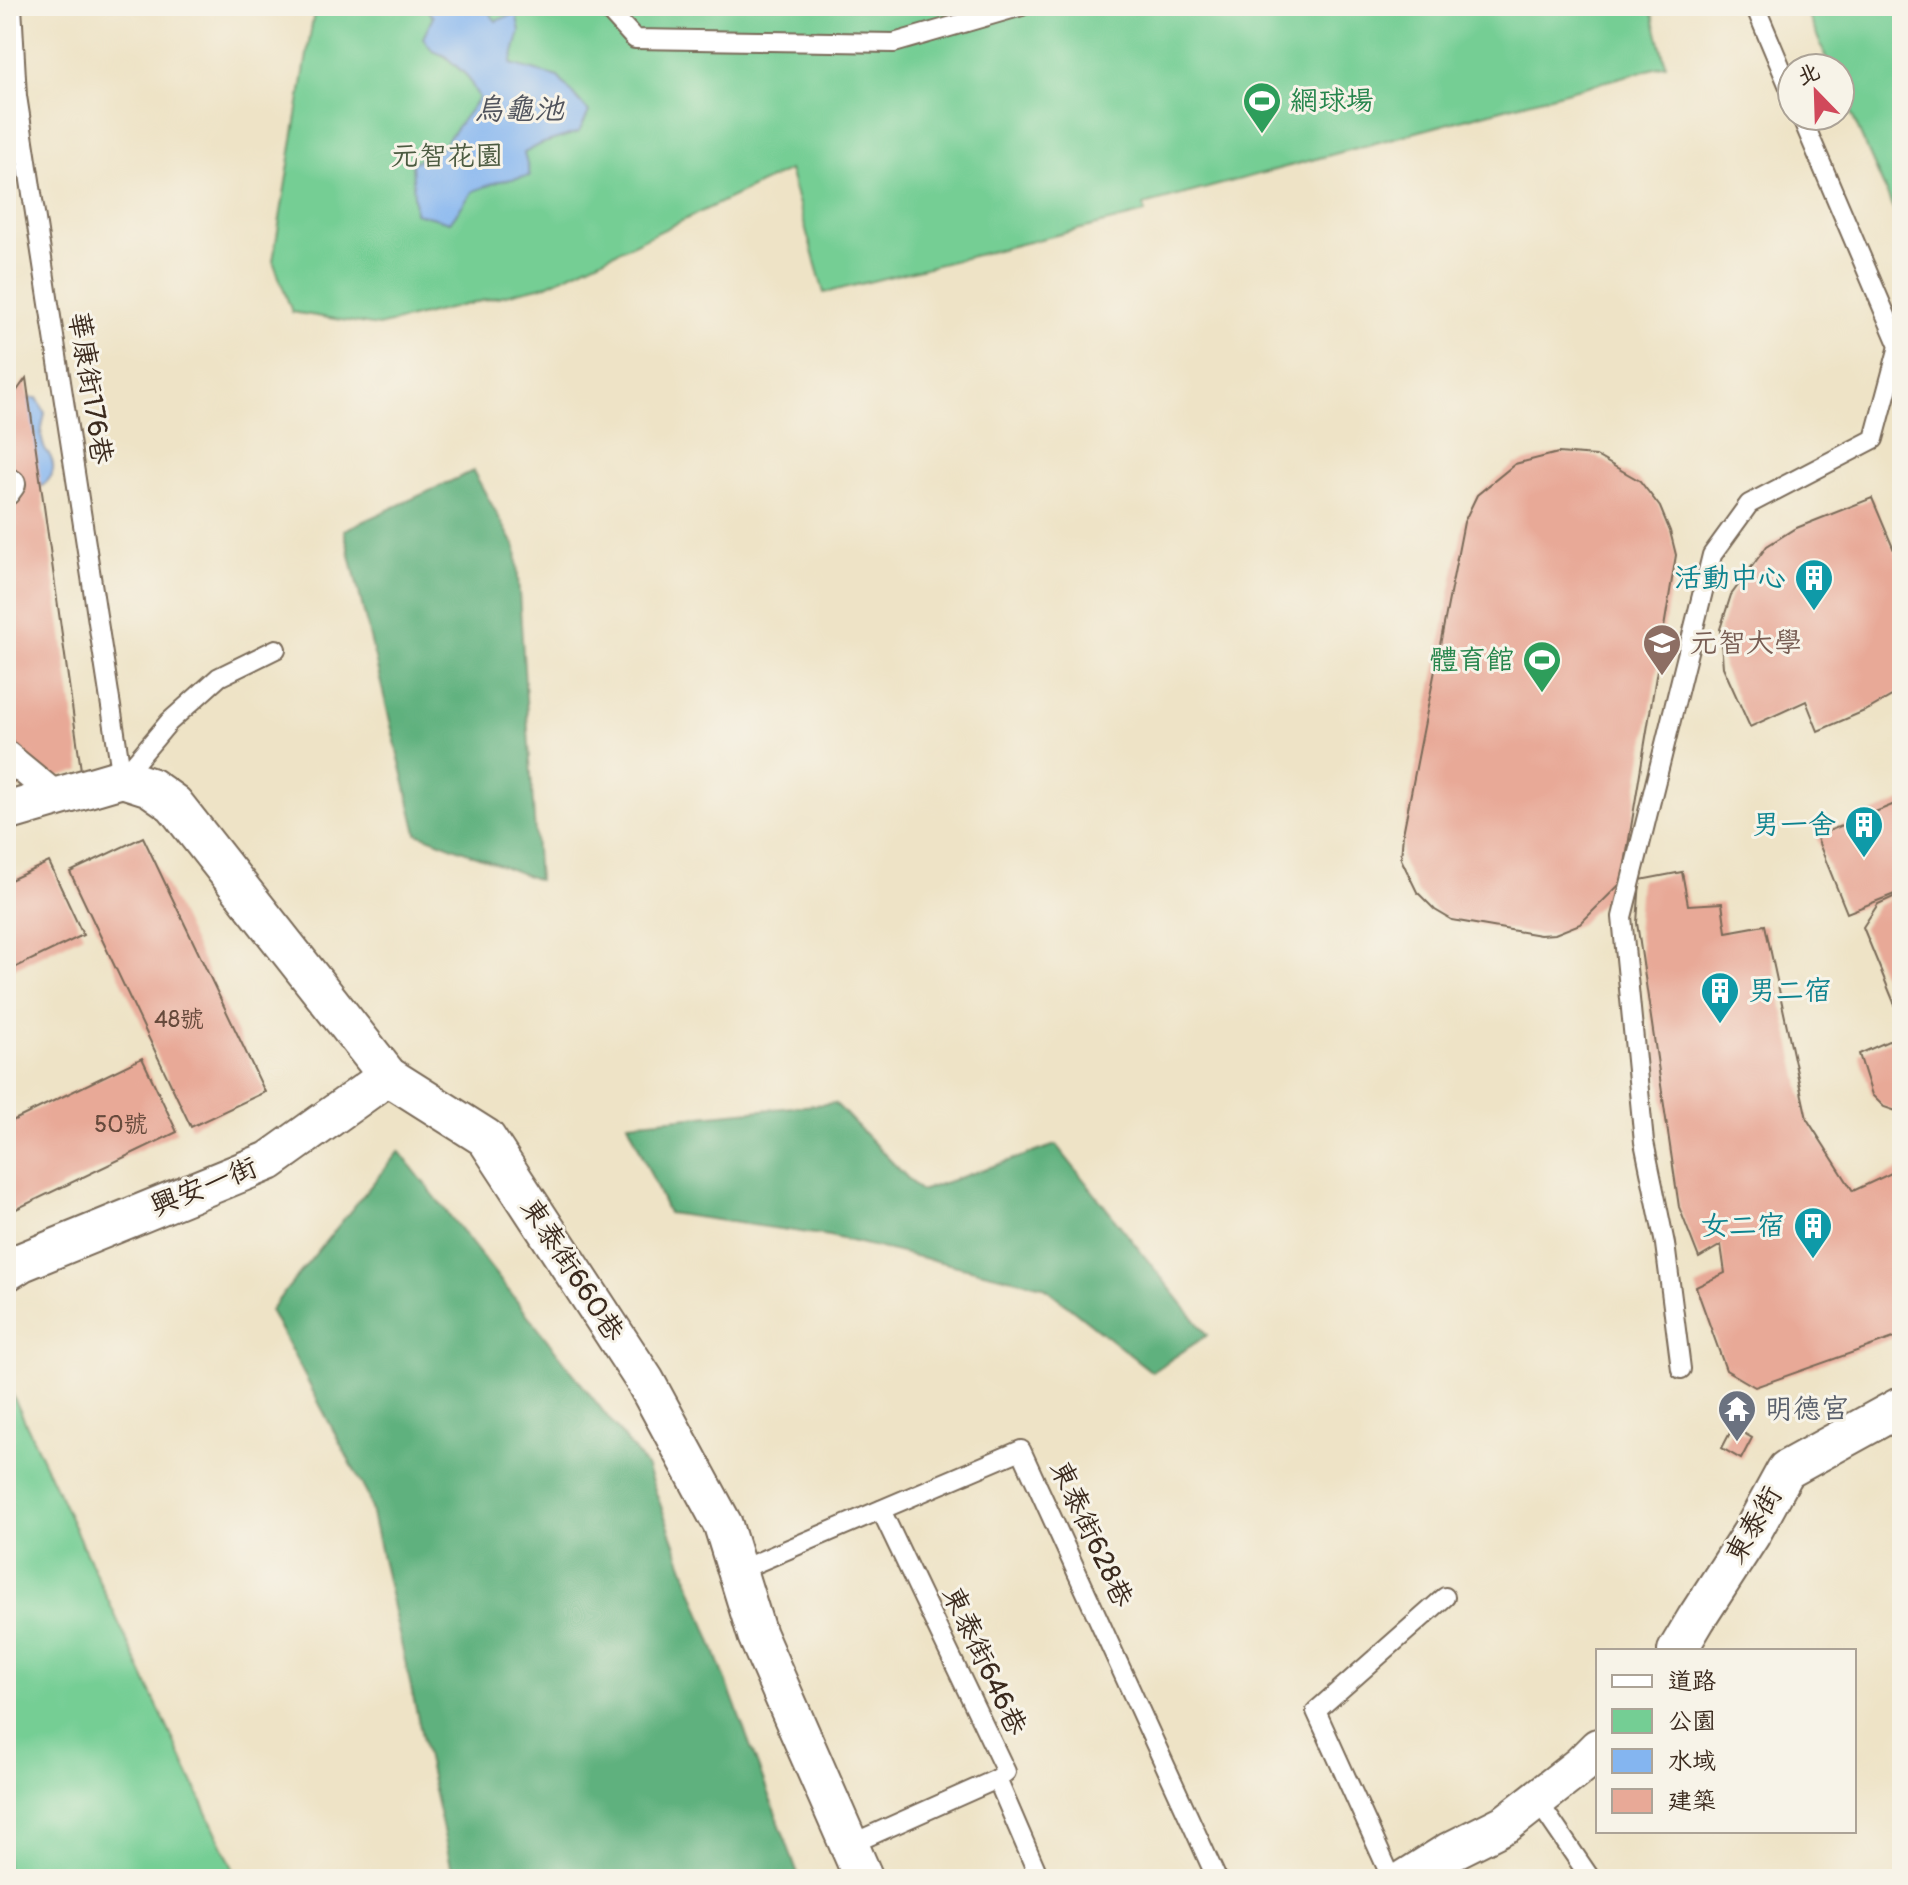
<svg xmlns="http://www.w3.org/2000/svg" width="1908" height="1885" viewBox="0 0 1908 1885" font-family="Pangolin,'LXGW WenKai TC',sans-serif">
	<rect width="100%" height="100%" fill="#f7f3e8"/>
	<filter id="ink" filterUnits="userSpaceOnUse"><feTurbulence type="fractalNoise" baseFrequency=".0125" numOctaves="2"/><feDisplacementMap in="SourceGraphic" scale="16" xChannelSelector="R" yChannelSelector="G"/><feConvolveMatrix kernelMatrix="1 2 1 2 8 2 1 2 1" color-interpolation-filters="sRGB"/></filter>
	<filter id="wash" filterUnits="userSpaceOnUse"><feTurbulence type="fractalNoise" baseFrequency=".006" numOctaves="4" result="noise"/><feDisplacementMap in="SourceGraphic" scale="32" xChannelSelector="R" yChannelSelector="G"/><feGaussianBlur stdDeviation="1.8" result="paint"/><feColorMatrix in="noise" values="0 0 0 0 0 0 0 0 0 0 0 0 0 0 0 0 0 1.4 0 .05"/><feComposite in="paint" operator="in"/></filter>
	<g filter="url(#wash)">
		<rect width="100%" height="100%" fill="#eee3c6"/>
		<g fill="#74ce94" stroke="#587c59" stroke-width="2">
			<polygon points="315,6 1086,6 1088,12 1110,6 1650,6 1666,65 1144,205 1145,213 824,293 789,170 547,285 378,326 292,312 273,261"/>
			<polygon points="1804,6 1902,6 1902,228 1840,88 1840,68 1831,68"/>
			<polygon points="6,1381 238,1879 6,1879"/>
		</g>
		<g fill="#5fb17e" stroke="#4d6e4e" stroke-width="2">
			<polygon points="473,471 516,548 538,880 417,833 344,530"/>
			<polygon points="835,1103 920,1191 1056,1145 1207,1335 1152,1372 1043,1286 829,1236 668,1213 628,1123"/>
			<polygon points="399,1151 646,1466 800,1879 454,1879 368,1496 270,1310"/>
		</g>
		<g fill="#84b5f0" stroke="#607087" stroke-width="2">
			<polygon points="424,6 484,6 496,21 516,13 520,31 511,64 558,77 589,112 579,132 541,144 524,153 530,176 500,181 473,191 450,222 415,213 412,163 441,148 479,98 467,76 445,56 433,51 423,38 433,17"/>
			<path d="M37 398 45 413C43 424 39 435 44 447 47 456 47 449 51 458 58 473 47 484 35 490L6 416 23 399Z"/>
		</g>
		<g id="blocks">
			<g fill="#e8a997">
				<polygon points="26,378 81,770 6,791 6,406"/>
				<polygon points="1558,453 1596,456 1640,481 1660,507 1670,531 1676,555 1622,882 1580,924 1555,934 1540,935 1452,920 1435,910 1417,892 1401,859 1403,834 1464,522 1477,495 1515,464"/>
				<polygon points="1872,498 1902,569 1902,690 1869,709 1818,731 1806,701 1750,727 1723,667 1720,629 1731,595 1767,546 1794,529"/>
				<polygon points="1902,801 1902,891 1847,913 1816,836"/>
				<polygon points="143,837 265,1092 191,1127 70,872"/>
				<polygon points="49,862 83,935 6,972 6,882"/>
				<polygon points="1682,872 1688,905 1722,903 1726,932 1765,925 1807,1119 1853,1191 1902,1168 1902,1335 1755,1387 1726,1370 1696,1287 1725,1273 1721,1245 1699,1258 1679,1207 1637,923 1640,880"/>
				<polygon points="1902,893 1902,1022 1863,927 1878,904"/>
				<polygon points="1902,1035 1902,1108 1896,1111 1884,1107 1872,1095 1859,1054"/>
				<polygon points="142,1058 177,1132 6,1214 6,1124"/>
				<polygon points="1733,1427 1752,1438 1741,1459 1722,1448"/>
			</g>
		</g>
	</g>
	<g filter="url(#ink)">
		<use href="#blocks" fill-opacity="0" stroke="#7a6b59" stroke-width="2"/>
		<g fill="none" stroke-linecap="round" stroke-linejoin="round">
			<defs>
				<g id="service">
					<polyline points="12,6 17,96 122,778"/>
					<polyline points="605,6 635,39 894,43 1022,6"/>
					<polyline points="1755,6 1792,94"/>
					<polyline points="122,778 169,722 219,677 276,649"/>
					<polyline points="1681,1369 1665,1244 1644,1142 1622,917 1712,555 1749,504 1874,439 1899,346 1801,116"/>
					<polyline points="881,1510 1006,1772 997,1779 1040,1879"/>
					<polyline points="737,1571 1021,1450 1217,1879"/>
					<polyline points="1537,1800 1591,1879"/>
					<polyline points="849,1845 997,1779"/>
					<polyline points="1392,1879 1316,1711 1445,1597"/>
				</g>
				<g id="pedestrian">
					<polyline points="6,491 11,484"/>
					<polyline points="6,755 57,797"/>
				</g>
				<g id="minor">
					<polyline points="6,812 122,778 150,787 174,804 388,1076 486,1138 645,1381 723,1525 757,1635 864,1879"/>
					<polyline points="6,1272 22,1262 269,1161 388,1076"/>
					<polyline points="1677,1651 1696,1619 1751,1534 1786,1470 1902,1406"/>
					<polyline points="1406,1879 1449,1852 1507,1823 1581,1765 1598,1748"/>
				</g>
			</defs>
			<use href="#service" stroke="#7a6b59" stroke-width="22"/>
			<use href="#pedestrian" stroke="#7a6b59" stroke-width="32"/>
			<use href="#minor" stroke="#7a6b59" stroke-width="42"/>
			<use href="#service" stroke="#fff" stroke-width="18"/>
			<use href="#pedestrian" stroke="#fff" stroke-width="28"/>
			<use href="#minor" stroke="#fff" stroke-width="38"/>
		</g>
	</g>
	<defs>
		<symbol id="stadium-pin" viewBox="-11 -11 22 30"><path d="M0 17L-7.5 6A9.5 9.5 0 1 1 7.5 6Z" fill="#2e9e5b" stroke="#f7f3e8"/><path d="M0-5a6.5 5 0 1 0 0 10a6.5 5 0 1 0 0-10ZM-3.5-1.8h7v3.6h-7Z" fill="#fff"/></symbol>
		<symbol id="building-pin" viewBox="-11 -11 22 30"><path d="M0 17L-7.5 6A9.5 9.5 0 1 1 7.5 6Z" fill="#0f9aa8" stroke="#f7f3e8"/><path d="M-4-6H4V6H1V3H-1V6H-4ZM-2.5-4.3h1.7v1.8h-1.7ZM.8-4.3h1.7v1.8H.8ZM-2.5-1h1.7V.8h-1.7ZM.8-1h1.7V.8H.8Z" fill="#fff"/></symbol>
		<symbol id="university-pin" viewBox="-11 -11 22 30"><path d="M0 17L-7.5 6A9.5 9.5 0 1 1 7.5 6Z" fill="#8d6e63" stroke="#f7f3e8"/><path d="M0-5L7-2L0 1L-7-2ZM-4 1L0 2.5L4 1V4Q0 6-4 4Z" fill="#fff"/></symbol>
		<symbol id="temple-pin" viewBox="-11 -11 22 30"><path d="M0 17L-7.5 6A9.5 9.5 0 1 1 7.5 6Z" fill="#6b7280" stroke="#f7f3e8"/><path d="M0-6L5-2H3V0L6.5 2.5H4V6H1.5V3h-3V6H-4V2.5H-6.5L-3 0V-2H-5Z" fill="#fff"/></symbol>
	</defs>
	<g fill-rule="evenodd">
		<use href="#stadium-pin" x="1240" y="79" width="44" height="60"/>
		<use href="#building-pin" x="1792" y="556" width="44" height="60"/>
		<use href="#university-pin" x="1640" y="621" width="44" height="60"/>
		<use href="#stadium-pin" x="1520" y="638" width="44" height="60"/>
		<use href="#building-pin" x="1842" y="803" width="44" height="60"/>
		<use href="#building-pin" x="1698" y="969" width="44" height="60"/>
		<use href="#building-pin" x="1791" y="1204" width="44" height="60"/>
		<use href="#temple-pin" x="1715" y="1387" width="44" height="60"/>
	</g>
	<g text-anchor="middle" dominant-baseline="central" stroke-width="6" stroke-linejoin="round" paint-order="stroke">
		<g font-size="24" fill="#664a3c">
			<text x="179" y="1019">48號</text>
			<text x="121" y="1124">50號</text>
		</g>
		<g font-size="28" fill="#27864d" stroke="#f7f3e8" text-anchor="start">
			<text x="1290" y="101">網球場</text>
			<text x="1514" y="660" text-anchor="end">體育館</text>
		</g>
		<g font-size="28" fill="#4c5b41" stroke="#f7f3e8">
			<text x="447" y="156">元智花園</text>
		</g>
		<g font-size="28" fill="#3b2a1e" stroke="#f7f3e8">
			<text transform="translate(90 388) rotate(81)">華康街176巷</text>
			<text transform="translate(204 1187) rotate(-22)">興安一街</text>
			<text transform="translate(572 1270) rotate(57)">東泰街660巷</text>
			<text transform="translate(1754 1525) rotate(-60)">東泰街</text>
			<text transform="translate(1091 1534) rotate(65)">東泰街628巷</text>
			<text transform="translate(984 1661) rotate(65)">東泰街646巷</text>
		</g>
		<g font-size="28" fill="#0d838f" stroke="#f7f3e8" text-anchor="end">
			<text x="1786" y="578">活動中心</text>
			<text x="1836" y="825">男一舍</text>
			<text x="1748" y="991" text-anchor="start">男二宿</text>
			<text x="1785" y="1226">女二宿</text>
		</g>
		<g font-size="28" fill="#785e54" stroke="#f7f3e8" text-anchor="start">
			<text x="1690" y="643">元智大學</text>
		</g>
		<g font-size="28" fill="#5b616d" stroke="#f7f3e8" text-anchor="start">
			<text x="1765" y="1409">明德宮</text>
		</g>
		<g font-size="30" font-style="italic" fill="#51545d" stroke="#f7f3e8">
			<text x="519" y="109">烏龜池</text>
		</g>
	</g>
	<rect width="1908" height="1885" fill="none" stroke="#f7f3e8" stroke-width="32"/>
	<rect x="1596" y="1649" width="260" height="184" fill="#f7f3e8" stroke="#aca397" stroke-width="2"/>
	<rect x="1612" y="1675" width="40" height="12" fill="#ffffff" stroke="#aca397" stroke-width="2"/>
	<text x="1668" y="1689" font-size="24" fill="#3b2a1e">道路</text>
	<rect x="1612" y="1709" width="40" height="24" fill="#74ce94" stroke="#aca397" stroke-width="2"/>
	<text x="1668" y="1729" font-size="24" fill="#3b2a1e">公園</text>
	<rect x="1612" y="1749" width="40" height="24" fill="#84b5f0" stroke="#aca397" stroke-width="2"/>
	<text x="1668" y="1769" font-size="24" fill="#3b2a1e">水域</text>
	<rect x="1612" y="1789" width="40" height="24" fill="#e8a997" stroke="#aca397" stroke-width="2"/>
	<text x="1668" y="1809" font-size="24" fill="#3b2a1e">建築</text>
	<g transform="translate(1816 92) rotate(337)"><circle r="38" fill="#f7f3e8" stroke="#aca397" stroke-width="2"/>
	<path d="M0-6L14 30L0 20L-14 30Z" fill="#d1495b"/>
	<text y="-12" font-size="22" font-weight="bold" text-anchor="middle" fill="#3b2a1e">北</text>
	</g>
</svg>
